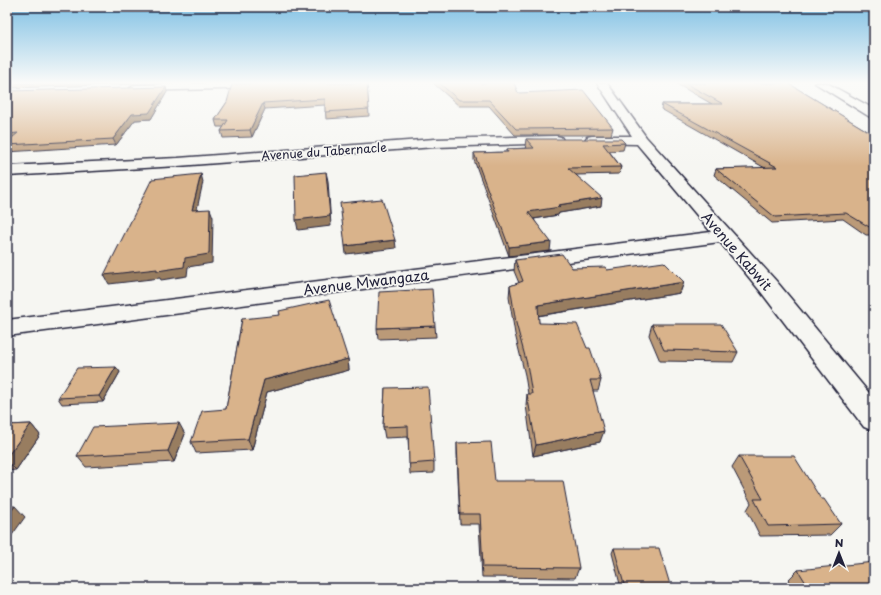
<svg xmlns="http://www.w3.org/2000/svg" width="881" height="595" viewBox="0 0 881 595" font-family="'Playpen Sans',sans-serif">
	<rect width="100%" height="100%" fill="#f6f6f2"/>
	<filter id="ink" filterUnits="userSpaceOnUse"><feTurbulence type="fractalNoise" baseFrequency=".025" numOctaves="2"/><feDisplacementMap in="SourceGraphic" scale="8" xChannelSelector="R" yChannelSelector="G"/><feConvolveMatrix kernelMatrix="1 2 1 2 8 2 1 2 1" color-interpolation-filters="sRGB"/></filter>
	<g filter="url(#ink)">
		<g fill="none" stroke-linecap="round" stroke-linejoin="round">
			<defs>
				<g id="street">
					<polygon points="223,83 265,83 266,85 261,88 135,91 130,88 135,85"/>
					<polygon points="597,83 607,83 646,137 777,282 874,399 874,431 864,427 761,292 720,242 7,336 7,320 711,232 637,144 587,143 585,140 587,137 592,136 632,136"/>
					<polygon points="556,136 561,137 563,140 561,143 435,147 178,166 7,176 7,166 178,158 435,139"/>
				</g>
				<polygon id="secondary" points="815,83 827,83 874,109 874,118 870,117"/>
			</defs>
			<use href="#street" stroke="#22223b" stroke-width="3"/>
			<use href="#secondary" stroke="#22223b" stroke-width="3"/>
			<use href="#street" fill="#f6f6f2" fill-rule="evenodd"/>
			<use href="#secondary" fill="#f6f6f2" fill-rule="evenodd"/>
		</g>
		<g fill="#bb9a78" stroke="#22223b">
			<polygon points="7,83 173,83 7,88"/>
			<polygon points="367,83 369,116 326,119 325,105 265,109 252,137 223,138 221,131 224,127 217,127 215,120 227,102"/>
			<polygon points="433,83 514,83 518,93 613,128 611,135 515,135 489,106 459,106"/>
			<polygon points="675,83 788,83 874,135 874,235 866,235 843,219 772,223 714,175 716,169 765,168 661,109 662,104 712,104"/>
			<polygon points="166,87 167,92 151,119 135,120 116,145 7,152 7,142 9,140"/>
			<polygon points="526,139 625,143 623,150 609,151 621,167 619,174 576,175 601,206 559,213 558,215 534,219 550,251 509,256 474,160 474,153 507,152 507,149 527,148 525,146"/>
			<polygon points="515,260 572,268 607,270 684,282 680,293 538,316 539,323 587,348 601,380 598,391 593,391 600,442 533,456 526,405 527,394 528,394 525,375 515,334 509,297 510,286 519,283 514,271"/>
			<polygon points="242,319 348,359 349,370 267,392 252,450 196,453 191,442 226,409"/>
			<polygon points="652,324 738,352 733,362 660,361 649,335"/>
			<polygon points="435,326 436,337 378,339 377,328"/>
			<polygon points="116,367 120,372 103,402 62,404 58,398"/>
			<polygon points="385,388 434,462 434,473 410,474 408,437 385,438 383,427"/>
			<polygon points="31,424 40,435 16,470 7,471 7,425"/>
			<polygon points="185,434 174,462 86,467 77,456"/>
			<polygon points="457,443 579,568 575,578 482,577 479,524 460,524 457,454"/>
			<polygon points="739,456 821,499 841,524 830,535 760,536 747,510 751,503 732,467"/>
			<polygon points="614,548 671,588 621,588 612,553"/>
			<polygon points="798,570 874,588 793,588 788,580"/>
		</g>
		<g fill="#987d61" stroke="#22223b">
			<polygon points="166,87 167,92 151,119 135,120 116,145 113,139 132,114"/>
			<polygon points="263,103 265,109 252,137 250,130"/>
			<polygon points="18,133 22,139 7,141 7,134"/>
			<polygon points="326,172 328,181 331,226 298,230 296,220"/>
			<polygon points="201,174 203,182 195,218 192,210"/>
			<polygon points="602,198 601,206 559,213 558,215 527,220 528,212 558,205"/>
			<polygon points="210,209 213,217 212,263 188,267 187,276 161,280 160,278 109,284 104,275 185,258"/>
			<polygon points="395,240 396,248 346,254 345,246"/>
			<polygon points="551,242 550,251 509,256 509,247"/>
			<polygon points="684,282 680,293 536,316 538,305"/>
			<polygon points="348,359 349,370 267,392 252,450 248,439 264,380"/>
			<polygon points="116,367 120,372 103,402 99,396"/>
			<polygon points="179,423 185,434 174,462 168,451"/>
			<polygon points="31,424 40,435 16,470 7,461 7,457"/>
			<polygon points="604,431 600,442 533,456 536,445"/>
			<polygon points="15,506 25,517 7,542 7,516"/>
		</g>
		<g fill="#d9b38b" stroke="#22223b">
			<polygon points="276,83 367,83 369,109 325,112 325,99 263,103 250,130 221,131 228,120 215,120 227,102 232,84"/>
			<polygon points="439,83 514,83 518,93 583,90 613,128 516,129 489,100 459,100"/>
			<polygon points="685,83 788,83 874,135 874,228 871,228 846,213 775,217 716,169 777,167 662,104 723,104"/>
			<polygon points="166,87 149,113 132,114 113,139 7,145 7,142 18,133 7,134 7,91"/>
			<polygon points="526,139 621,139 625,143 603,144 621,167 568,168 602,198 558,205 560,207 528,212 551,242 509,247 474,153 508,152 507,149 534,148"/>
			<polygon points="326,172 330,216 296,220 295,175"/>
			<polygon points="201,174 192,210 210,209 209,254 185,258 184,267 157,271 157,269 104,275 152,179"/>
			<polygon points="382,199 395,240 345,246 340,203"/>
			<polygon points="562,254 572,268 605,267 607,270 664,262 684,282 538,305 539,323 577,324 587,348 590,348 601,380 590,380 604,431 536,445 527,394 532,394 527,364 516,323 510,286 523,281 515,260"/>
			<polygon points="432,289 435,326 377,328 379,292"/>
			<polygon points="329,300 348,359 264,380 248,439 191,442 202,411 226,409 242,319 280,315 279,311"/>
			<polygon points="652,324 721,324 738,352 664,350"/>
			<polygon points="116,367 99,396 58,398 77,368"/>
			<polygon points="428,387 434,462 409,464 408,426 383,427 385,388"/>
			<polygon points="179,423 168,451 77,456 93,427"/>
			<polygon points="31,424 7,457 7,425"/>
			<polygon points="491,442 495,481 563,481 579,568 483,567 480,514 460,514 457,443"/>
			<polygon points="739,456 794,456 821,499 824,499 841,524 768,526 754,499 763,499"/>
			<polygon points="7,506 15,506 7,516"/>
			<polygon points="614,548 659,548 671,588 625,588"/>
			<polygon points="874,562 874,588 809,588 798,570"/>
		</g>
	</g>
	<linearGradient id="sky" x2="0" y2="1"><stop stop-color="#7fc0e4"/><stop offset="0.5" stop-color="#fbfbf9"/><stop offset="1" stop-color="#fbfbf9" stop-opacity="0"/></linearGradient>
	<rect width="881" height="166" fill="url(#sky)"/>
	<g text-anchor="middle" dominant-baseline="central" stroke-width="3.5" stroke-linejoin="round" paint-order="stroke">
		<g font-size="12" fill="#22223b" stroke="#f6f6f2">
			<text transform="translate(324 151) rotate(-4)">Avenue du Tabernacle</text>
		</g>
		<g font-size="14" fill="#22223b" stroke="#f6f6f2">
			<text transform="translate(737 251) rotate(49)">Avenue Kabwit</text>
			<text transform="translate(366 282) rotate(-7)">Avenue Mwangaza</text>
		</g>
	</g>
	<rect width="881" height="595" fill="none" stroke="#f6f6f2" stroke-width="24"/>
	<rect x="12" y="12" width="857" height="571" fill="none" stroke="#22223b" stroke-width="1.5" filter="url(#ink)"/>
	<g transform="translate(839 553)" stroke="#f6f6f2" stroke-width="3" paint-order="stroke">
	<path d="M0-3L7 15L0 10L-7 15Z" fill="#22223b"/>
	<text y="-6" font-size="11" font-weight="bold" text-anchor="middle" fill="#22223b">N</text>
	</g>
</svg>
